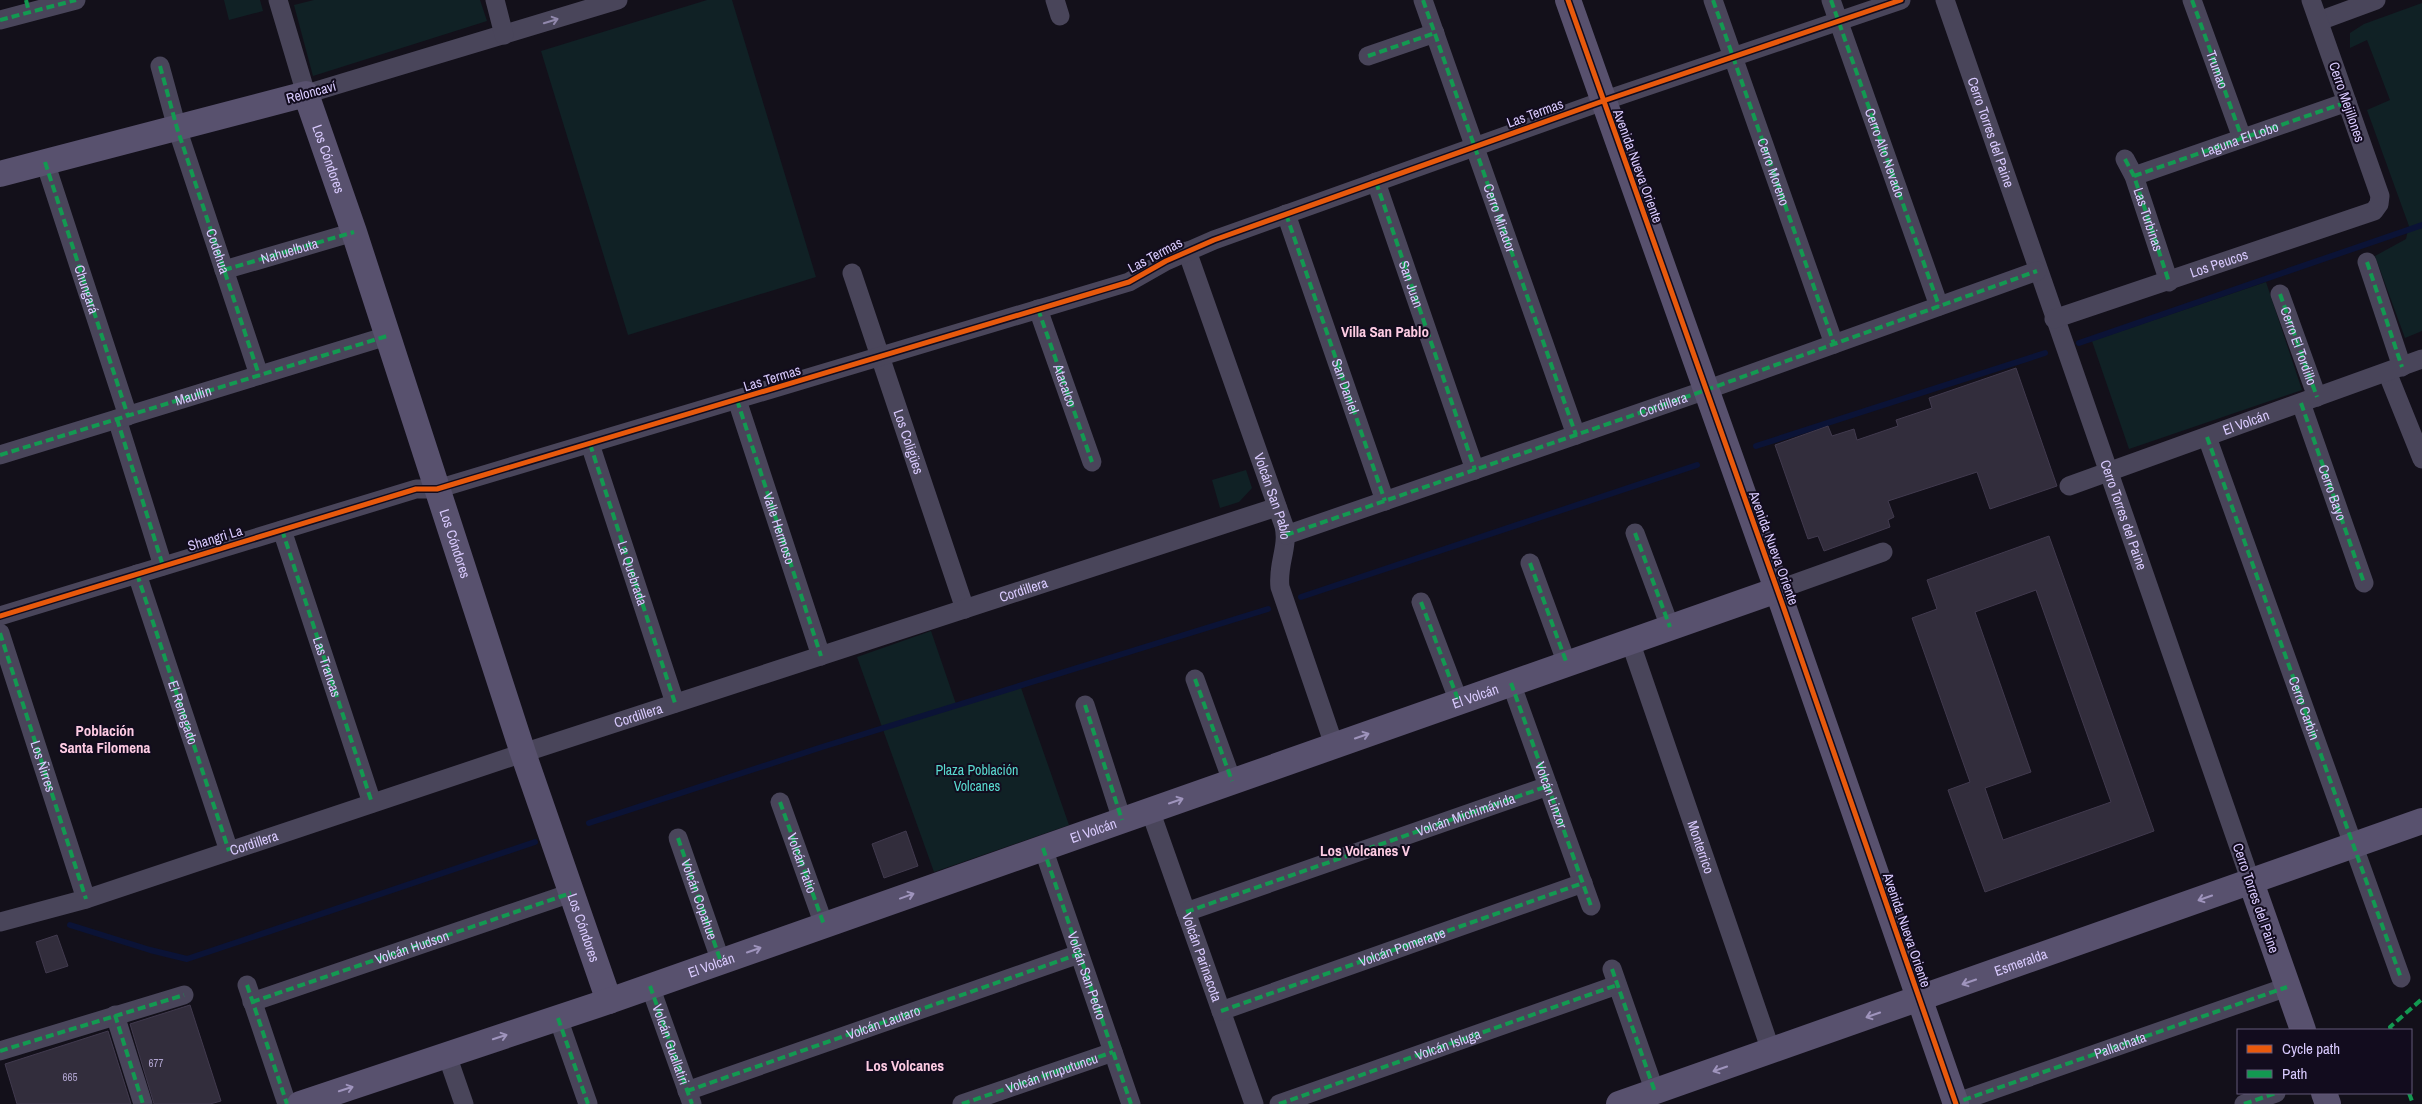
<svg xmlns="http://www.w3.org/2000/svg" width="2422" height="1104" viewBox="0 0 2422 1104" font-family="'Archivo Narrow',sans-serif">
	<rect width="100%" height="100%" fill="#13101a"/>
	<g fill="#102125">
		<polygon points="224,0 260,0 263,11 229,20"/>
		<polygon points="314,0 480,0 487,21 313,76 294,5"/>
		<polygon points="707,0 732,0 816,277 628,335 541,51"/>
		<polygon points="2422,3 2422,331 2405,338 2375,256 2406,239 2409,226 2367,110 2390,100 2367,40 2350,48 2350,33 2364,24"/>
		<polygon points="2266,282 2302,390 2129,449 2092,341"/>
		<polygon points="1246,470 1252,488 1239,502 1220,508 1212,480"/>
		<polygon points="931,631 957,707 1020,685 1069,825 934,872 857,657"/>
	</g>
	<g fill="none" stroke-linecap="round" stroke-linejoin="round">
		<g stroke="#0b1336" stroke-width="6">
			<polyline points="2079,343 2422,225"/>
			<polyline points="1756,446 2045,353"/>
			<polyline points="1301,597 1697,465"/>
			<polyline points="589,823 822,747 1268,609"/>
			<polyline points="70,925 150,950 187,959 535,842"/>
		</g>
	</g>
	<g fill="#322d3c" stroke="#413a4e" fill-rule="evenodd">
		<polygon points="2016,368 2057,486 1990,509 1977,472 1888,501 1894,517 1888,520 1890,527 1824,551 1818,536 1808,539 1775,445 1828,426 1832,436 1854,429 1857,440 1898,426 1896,420 1932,408 1929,398"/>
		<path d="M2049 536 2154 831 1985 892 1948 790 1970 782 1912 618 1937 609 1927 580ZM2036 590 2111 802 2003 840 1985 788 2031 772 1975 612Z"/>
		<polygon points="906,831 918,866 884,878 872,844"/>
		<polygon points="57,935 68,966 46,973 36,942"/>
		<polygon points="190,1005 221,1101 210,1104 154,1104 130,1024"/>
		<polygon points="108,1031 131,1104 17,1104 5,1064"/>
	</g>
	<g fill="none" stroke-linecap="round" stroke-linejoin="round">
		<g stroke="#49455a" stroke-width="19">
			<polyline points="278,0 306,94 618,0"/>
			<polyline points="495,0 504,35"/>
			<polyline points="1055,0 1060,16"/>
			<polyline points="1423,0 1576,435"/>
			<polyline points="1713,0 1834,344"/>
			<polyline points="1831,0 1939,306"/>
			<path id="s1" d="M1945 0 2251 882"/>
			<polyline points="2192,0 2242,138"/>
			<polyline points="0,20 76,0"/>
			<polyline points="2319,21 2376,0"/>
			<polyline points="1368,56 1435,33"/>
			<polyline points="160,66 177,128 259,375"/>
			<path id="s2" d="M2125 159 2134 176 2169 282"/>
			<polyline points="45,162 128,416"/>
			<polyline points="2134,176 2347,102"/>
			<polyline points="1376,182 1475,470"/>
			<path id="s3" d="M1286 214 1385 501"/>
			<path id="s4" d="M1187 251 1284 526C1289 547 1277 565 1280 587L1334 745"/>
			<polyline points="2367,262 2402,367"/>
			<polyline points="224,270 354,232"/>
			<path id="s5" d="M852 273 965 609"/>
			<polyline points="2280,294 2317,397"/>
			<polyline points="1038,309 1092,462"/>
			<path id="s6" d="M2054 319 2374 211 2379 204 2380 196 2311 0"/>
			<polyline points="2387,372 2422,459"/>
			<polyline points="737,400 821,656"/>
			<polyline points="2301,403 2364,583"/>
			<polyline points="117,419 163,566"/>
			<polyline points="2207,437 2401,978"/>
			<path id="s7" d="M590 444 675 703"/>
			<polyline points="0,455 387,336"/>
			<path id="s8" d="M2069 486 2422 359"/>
			<polyline points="282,530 372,803"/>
			<polyline points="1635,533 1670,627"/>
			<path id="s9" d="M1286 535 1706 390 2037 271"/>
			<polyline points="1530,563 1567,664"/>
			<polyline points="137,574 229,851"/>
			<polyline points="1777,590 1883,552"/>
			<polyline points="1421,602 1459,702"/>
			<polyline points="0,616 416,489 437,489 1129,282 1166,261 1214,240 1603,101 1901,0"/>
			<path id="s10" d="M0 633 86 899"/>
			<path id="s11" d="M1630 641 1771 1051"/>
			<polyline points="1195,679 1232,781"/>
			<path id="s12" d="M1511 683 1591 906"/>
			<polyline points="1085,705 1122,820"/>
			<path id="s13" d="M780 802 824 925"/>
			<path id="s14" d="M1150 810 1254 1104"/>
			<path id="s15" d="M678 838 721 962"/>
			<path id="s16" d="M1043 848 1131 1104"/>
			<polyline points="1186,912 1548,786"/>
			<path id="s17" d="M0 922 86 899 523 753 1277 507"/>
			<polyline points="1612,969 1655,1092"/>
			<polyline points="247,985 287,1104"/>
			<path id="s18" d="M650 986 692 1104"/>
			<path id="s19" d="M252 1002 571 893"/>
			<path id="s20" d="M1221 1011 1583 883"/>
			<polyline points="115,1015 143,1104"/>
			<polyline points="558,1018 588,1104"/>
			<polyline points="0,1051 184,995"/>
			<polyline points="447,1055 464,1104"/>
			<path id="s21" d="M687 1091 1079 954"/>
			<path id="s22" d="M962 1104 1113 1052"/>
			<path id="s23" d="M1279 1104 1617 985"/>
			<path id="s24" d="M1952 1104 2287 987"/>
			<polyline points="2244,1104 2276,1093"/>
		</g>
		<g stroke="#58516e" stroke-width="26">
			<polyline points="1568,0 1783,606 1956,1104"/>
			<path id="s25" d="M0 174 306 94 354 232 523 753 609 1001"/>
			<polyline points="2251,882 2303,1030"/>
			<polyline points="2324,1093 2328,1104"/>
			<path id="s26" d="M300 1104 609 1001 1777 590"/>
			<path id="s27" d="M1619 1104 2422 821"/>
		</g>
		<g stroke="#139951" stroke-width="4" stroke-dasharray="8 4" stroke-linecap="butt">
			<polyline points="26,0 29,12"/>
			<path id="s28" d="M1423 0 1576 435"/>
			<path id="s29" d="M1713 0 1834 344"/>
			<path id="s30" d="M1831 0 1939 306"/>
			<path id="s31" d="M2192 0 2242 138"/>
			<polyline points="0,20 76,0"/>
			<polyline points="1368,56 1435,33"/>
			<path id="s32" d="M160 66 177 128 259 375"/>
			<polyline points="2125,159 2134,176 2169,282"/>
			<path id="s33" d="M45 162 128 416"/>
			<path id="s34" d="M2134 176 2347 102"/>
			<path id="s35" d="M1376 182 1475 470"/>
			<polyline points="1286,214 1385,501"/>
			<polyline points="2367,262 2402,367"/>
			<path id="s36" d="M224 270 354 232"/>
			<path id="s37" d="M2280 294 2317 397"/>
			<path id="s38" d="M1038 309 1092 462"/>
			<path id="s39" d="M737 400 821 656"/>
			<path id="s40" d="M2301 403 2364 583"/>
			<polyline points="117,419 163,566"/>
			<path id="s41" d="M2207 437 2401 978"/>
			<polyline points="590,444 675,703"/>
			<path id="s42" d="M0 455 387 336"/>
			<path id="s43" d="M282 530 372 803"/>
			<polyline points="1635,533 1670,627"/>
			<polyline points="1286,535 1706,390 2037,271"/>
			<polyline points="1530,563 1567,664"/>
			<path id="s44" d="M137 574 229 851"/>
			<polyline points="1421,602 1459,702"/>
			<polyline points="0,633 86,899"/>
			<polyline points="1195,679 1232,781"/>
			<polyline points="1511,683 1591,906"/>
			<polyline points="1085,705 1122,820"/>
			<polyline points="780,802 824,925"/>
			<polyline points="678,838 721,962"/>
			<polyline points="1043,848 1131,1104"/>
			<path id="s45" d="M1186 912 1548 786"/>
			<polyline points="1612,969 1655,1092"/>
			<polyline points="247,985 287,1104"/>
			<polyline points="650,986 692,1104"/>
			<polyline points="252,1002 571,893"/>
			<polyline points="1221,1011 1583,883"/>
			<polyline points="115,1015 143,1104"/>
			<polyline points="558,1018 588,1104"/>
			<polyline points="2391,1030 2390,1027 2422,999"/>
			<polyline points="0,1051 184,995"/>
			<polyline points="687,1091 1079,954"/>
			<polyline points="2409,1093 2413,1104"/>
			<polyline points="962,1104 1113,1052"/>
			<polyline points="1279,1104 1617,985"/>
			<polyline points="1952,1104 2287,987"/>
			<polyline points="2244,1104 2276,1093"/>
		</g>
		<defs>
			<g id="cycleway">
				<polyline points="1568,0 1783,606 1956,1104"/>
				<polyline points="0,616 416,489 437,489 1129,282 1166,261 1214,240 1603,101 1901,0"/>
			</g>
		</defs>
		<use href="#cycleway" stroke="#120c1e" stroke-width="8"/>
		<use href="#cycleway" stroke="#e8590c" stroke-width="5"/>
	</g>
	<defs><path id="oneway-shaft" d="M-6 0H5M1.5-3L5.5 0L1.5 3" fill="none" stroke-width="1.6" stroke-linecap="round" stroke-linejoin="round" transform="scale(1.25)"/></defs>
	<use stroke="#9188ac" href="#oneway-shaft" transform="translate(551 21) rotate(-17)"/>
	<g stroke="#9f94bd">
		<use href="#oneway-shaft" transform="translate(1362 736) rotate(-19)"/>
		<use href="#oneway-shaft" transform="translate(1176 801) rotate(-19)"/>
		<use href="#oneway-shaft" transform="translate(907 896) rotate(-20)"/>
		<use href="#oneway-shaft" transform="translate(2205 898) rotate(161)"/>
		<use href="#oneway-shaft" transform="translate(754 950) rotate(-19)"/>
		<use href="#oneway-shaft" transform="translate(1969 982) rotate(161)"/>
		<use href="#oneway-shaft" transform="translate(1873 1015) rotate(161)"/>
		<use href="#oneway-shaft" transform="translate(500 1037) rotate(-18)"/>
		<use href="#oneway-shaft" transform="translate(1720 1069) rotate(161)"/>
		<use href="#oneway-shaft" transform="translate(346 1089) rotate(-18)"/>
	</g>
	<g text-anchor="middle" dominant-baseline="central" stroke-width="4" stroke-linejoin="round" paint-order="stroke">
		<g font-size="11" fill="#afa3ce">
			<text x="156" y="1063">677</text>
			<text x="70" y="1077">665</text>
		</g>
		<g font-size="14" fill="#d9cafe" stroke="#120c1e">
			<text stroke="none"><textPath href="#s31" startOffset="74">Trumao</textPath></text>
			<text transform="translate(311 92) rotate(-15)">Reloncaví</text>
			<text transform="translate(2347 102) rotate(71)">Cerro Mejillones</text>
			<text transform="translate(1535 113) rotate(-20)">Las Termas</text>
			<text stroke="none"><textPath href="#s1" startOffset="140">Cerro Torres del Paine</textPath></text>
			<text stroke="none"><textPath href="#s34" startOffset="112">Laguna El Lobo</textPath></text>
			<text stroke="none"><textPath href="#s30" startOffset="162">Cerro Alto Nevado</textPath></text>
			<text stroke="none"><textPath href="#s25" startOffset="385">Los Cóndores</textPath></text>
			<text transform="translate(1638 166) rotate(70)">Avenida Nueva Oriente</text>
			<text stroke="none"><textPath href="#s29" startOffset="182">Cerro Moreno</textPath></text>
			<text stroke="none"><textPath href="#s28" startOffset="231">Cerro Mirador</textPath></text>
			<text stroke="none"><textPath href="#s2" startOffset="65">Las Turbinas</textPath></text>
			<text stroke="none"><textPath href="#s32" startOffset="194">Codehua</textPath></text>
			<text stroke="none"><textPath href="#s36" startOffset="68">Nahuelbuta</textPath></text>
			<text transform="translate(1155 255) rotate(-28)">Las Termas</text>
			<text stroke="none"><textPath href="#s6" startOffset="174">Los Peucos</textPath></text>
			<text stroke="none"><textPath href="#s35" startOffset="108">San Juan</textPath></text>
			<text stroke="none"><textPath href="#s33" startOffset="134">Chungará</textPath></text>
			<text stroke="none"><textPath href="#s37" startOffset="55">Cerro El Tordillo</textPath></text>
			<text transform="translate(772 378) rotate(-17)">Las Termas</text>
			<text stroke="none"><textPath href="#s38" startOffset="81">Atacalco</textPath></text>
			<text stroke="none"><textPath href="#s3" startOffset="182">San Daniel</textPath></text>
			<text stroke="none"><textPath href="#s42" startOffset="202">Maullin</textPath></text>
			<text stroke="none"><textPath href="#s9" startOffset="399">Cordillera</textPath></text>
			<text stroke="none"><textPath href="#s8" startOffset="188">El Volcán</textPath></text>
			<text stroke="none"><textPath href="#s5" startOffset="178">Los Coligües</textPath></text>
			<text stroke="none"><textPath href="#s40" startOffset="95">Cerro Bayo</textPath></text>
			<text stroke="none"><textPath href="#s4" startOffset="260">Volcán San Pablo</textPath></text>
			<text stroke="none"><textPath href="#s1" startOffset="545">Cerro Torres del Paine</textPath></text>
			<text stroke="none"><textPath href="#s39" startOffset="135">Valle Hermoso</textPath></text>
			<text transform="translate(215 538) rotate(-17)">Shangri La</text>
			<text stroke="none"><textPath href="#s25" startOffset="790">Los Cóndores</textPath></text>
			<text transform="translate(1774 548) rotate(70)">Avenida Nueva Oriente</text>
			<text stroke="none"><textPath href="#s7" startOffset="136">La Quebrada</textPath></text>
			<text stroke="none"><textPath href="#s17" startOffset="1076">Cordillera</textPath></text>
			<text stroke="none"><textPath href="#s43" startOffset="144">Las Trancas</textPath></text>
			<text stroke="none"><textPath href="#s26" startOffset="1244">El Volcán</textPath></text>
			<text stroke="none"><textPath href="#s41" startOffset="288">Cerro Carbin</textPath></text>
			<text stroke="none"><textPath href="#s44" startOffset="146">El Renegado</textPath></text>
			<text stroke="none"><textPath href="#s17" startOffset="671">Cordillera</textPath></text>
			<text stroke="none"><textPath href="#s10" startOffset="140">Los Ñirres</textPath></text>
			<text stroke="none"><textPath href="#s12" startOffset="119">Volcán Linzor</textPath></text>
			<text stroke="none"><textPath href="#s45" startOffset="296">Volcán Michimávida</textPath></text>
			<text stroke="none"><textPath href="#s26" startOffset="839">El Volcán</textPath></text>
			<text stroke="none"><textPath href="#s17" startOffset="266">Cordillera</textPath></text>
			<text stroke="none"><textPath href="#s11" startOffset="218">Monterrico</textPath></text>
			<text stroke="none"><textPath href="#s13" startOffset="65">Volcán Tatio</textPath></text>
			<text transform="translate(2256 898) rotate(71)">Cerro Torres del Paine</text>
			<text stroke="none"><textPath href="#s15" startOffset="65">Volcán Copahue</textPath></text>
			<text stroke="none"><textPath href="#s25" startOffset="1195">Los Cóndores</textPath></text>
			<text transform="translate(1907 930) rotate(71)">Avenida Nueva Oriente</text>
			<text stroke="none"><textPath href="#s19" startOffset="169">Volcán Hudson</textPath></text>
			<text stroke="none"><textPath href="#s20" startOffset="192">Volcán Pomerape</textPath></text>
			<text stroke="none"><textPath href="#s14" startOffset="156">Volcán Parinacota</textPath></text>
			<text stroke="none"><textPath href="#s27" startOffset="426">Esmeralda</textPath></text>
			<text stroke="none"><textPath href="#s26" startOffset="434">El Volcán</textPath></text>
			<text stroke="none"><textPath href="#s16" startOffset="135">Volcán San Pedro</textPath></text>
			<text stroke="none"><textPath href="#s21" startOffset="208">Volcán Lautaro</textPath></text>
			<text stroke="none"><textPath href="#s23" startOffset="179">Volcán Isluga</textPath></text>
			<text stroke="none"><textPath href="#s18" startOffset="62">Volcán Guallatiri</textPath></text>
			<text stroke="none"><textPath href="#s24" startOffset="178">Pallachata</textPath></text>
			<text stroke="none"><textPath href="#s22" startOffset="95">Volcán Irruputuncu</textPath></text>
		</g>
		<g font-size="14" fill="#59dbd0" stroke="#120c1e">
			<text x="977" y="770">Plaza Población<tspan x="977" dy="16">Volcanes</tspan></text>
		</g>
		<g font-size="15" font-weight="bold" fill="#fecce3" stroke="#120c1e">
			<text x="1385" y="331">Villa San Pablo</text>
			<text x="105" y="730">Población<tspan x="105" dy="17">Santa Filomena</tspan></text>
			<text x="1365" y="850">Los Volcanes V</text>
			<text x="905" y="1065">Los Volcanes</text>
		</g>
	</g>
	<rect x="2237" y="1029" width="175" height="65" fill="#120c1e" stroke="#625878"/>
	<rect x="2247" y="1045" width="25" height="8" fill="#e8590c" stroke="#625878"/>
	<text x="2282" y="1054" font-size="15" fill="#d9cafe">Cycle path</text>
	<rect x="2247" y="1070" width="25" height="8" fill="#139951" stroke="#625878"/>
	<text x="2282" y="1079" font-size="15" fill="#d9cafe">Path</text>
</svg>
